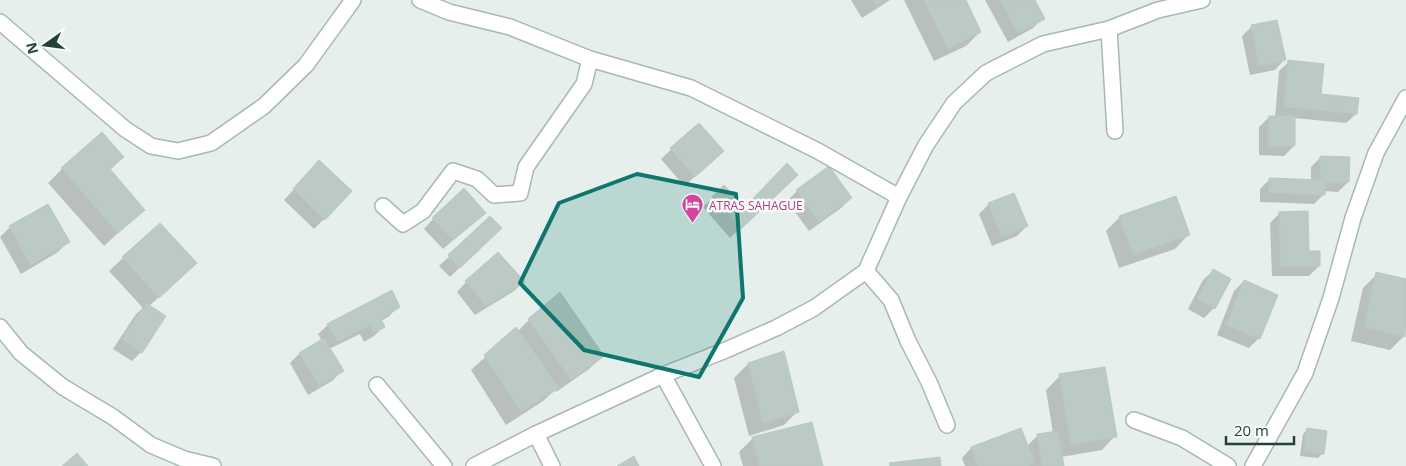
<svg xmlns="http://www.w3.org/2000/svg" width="1406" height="466" viewBox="0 0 1406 466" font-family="'Open Sans',sans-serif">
	<rect width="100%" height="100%" fill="#e6efeb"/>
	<g fill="#0003">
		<polygon points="851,0 890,0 862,18"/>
		<polygon points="904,0 964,0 980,32 966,46 934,61"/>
		<polygon points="985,0 1033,0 1043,18 1033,28 1008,42"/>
		<polygon points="1251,27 1284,60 1275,70 1250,75 1242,36"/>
		<polygon points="1289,62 1320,96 1356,114 1346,123 1294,118 1294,146 1284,156 1259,155 1259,127 1269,117 1275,117 1279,71"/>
		<polygon points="699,124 713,161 684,186 661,159"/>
		<polygon points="123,157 109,171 129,223 104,246 48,183 62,169"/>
		<polygon points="1321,157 1348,182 1338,192 1324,191 1324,194 1314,204 1260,202 1260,189 1270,179 1311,181 1311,167"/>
		<polygon points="310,172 324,219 314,229 284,200"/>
		<polygon points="786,184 730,238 703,207 724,187 743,209"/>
		<polygon points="797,191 851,198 841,208 809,231 787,201"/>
		<polygon points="989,204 1027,226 1017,236 992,246 979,214"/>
		<polygon points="485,213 443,249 424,229 433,219"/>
		<polygon points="1280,213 1319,266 1309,276 1272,276 1270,223"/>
		<polygon points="1120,217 1188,235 1175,249 1119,268 1106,231"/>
		<polygon points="490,218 500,228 450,277 439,266"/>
		<polygon points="10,227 68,242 58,252 21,274 0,237"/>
		<polygon points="123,258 181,277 149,306 141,352 132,361 113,349 136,314 143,308 109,271"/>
		<polygon points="1213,271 1214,308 1204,318 1188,309 1203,280"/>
		<polygon points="1377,274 1406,281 1406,328 1404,336 1390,350 1351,341 1363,288"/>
		<polygon points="1244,281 1259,338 1249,348 1217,335 1234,291"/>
		<polygon points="466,282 523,282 514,291 475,315 457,292"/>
		<polygon points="398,307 388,317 381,321 384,326 374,336 364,342 360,334 329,349 342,371 332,381 308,395 290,363 299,354 322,341 318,334 328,325"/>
		<polygon points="529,320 603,356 589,369 556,392 555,390 543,401 506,425 471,370 516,329 518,331"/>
		<polygon points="783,353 798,411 784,425 749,436 734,378 748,364"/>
		<polygon points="1060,376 1115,436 1102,450 1061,457 1063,466 965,466 962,458 971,448 1021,430 1027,446 1037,436 1053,433 1046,390"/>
		<polygon points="1308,429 1323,453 1318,458 1300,456 1303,434"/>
		<polygon points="753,438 822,466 743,466 739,452"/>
	</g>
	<g fill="#bbcac4" stroke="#b8c9c2">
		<polygon points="874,0 884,0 876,5"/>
		<polygon points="924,0 966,0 981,32 948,49"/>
		<polygon points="1000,0 1035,0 1045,19 1018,33"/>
		<polygon points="1277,20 1286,60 1259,66 1251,25"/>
		<polygon points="1288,60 1324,64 1321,94 1359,98 1357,114 1284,107"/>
		<polygon points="1269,116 1295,116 1295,146 1268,146"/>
		<polygon points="699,123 724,151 695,177 670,148"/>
		<polygon points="102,132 124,157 110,169 145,210 118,233 61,168"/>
		<polygon points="1320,156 1350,157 1349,182 1326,182 1325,195 1269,193 1269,178 1320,180"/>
		<polygon points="319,160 352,191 325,220 293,189"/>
		<polygon points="787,163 798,175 741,229 712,197 724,185 744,208"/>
		<polygon points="829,166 852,198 819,222 796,190"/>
		<polygon points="464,188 486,213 453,240 432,218"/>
		<polygon points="1014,193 1028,226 1002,237 988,203"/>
		<polygon points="1176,196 1190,235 1133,255 1119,216"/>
		<polygon points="48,204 70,242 31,265 9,226"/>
		<polygon points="1308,211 1309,251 1320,251 1320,266 1281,267 1279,212"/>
		<polygon points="490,216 502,228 460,268 448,255"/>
		<polygon points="160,223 197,263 159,298 122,257"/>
		<polygon points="498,252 525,282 486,306 465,281"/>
		<polygon points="1213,269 1231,279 1215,309 1197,299"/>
		<polygon points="1376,272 1406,279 1405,337 1364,327"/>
		<polygon points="1244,280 1278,295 1260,339 1226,325"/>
		<polygon points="392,290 400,307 381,319 385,327 374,333 370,325 338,342 327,324"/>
		<polygon points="560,292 604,356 571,380 528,319"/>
		<polygon points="146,303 166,316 142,353 122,339"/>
		<polygon points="516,327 559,388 521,412 484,355"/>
		<polygon points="324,338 344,371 319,386 299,353"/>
		<polygon points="784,351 799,412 763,423 748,363"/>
		<polygon points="1105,367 1117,437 1071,445 1059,374"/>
		<polygon points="812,422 823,466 760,466 752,437"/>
		<polygon points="1021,428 1035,463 1027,466 978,466 971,447"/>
		<polygon points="1307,428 1327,431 1324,454 1304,451"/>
		<polygon points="1058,431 1064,466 1042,466 1037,434"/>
		<polygon points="77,453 88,466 62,466"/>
		<polygon points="634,456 639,466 617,466"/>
		<polygon points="940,457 941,466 890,466 889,463"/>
	</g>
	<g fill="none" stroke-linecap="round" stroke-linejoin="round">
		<defs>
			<g id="minor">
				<polyline points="420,0 449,12 510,27 590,59 691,88 818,151 899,197"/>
				<polyline points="0,22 125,129 151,146 178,151 211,143 264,106 306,65 353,0"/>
				<polyline points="1109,29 1115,131"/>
				<polyline points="383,206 403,224 423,211 453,171 477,179 494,195 520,193 526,167 584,84 590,59"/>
				<polyline points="866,271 891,300 908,341 929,382 947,425"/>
				<polyline points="0,327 21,353 63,387 113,417 151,445 184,459 213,466"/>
				<polyline points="663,375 713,466"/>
				<polyline points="377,385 444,466"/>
				<polyline points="1134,420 1182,438 1228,466"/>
				<polyline points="536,434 552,466"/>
				<polyline points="474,466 536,434 663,375 726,350 776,328 814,308 866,271 899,197 926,145 954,103 986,73 1043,44 1109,29 1158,10 1202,0"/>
				<polyline points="1253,466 1305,373 1331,298 1353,218 1376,153 1406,98"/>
			</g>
		</defs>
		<use href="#minor" stroke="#a8b8b2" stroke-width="18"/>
		<use href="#minor" stroke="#fff" stroke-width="15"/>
	</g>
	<path fill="#0f766e" fill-opacity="0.2" stroke="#0f766e" stroke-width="4" stroke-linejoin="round" d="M637 174 736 194 743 298 699 377 584 350 520 283 559 203Z"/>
	<defs>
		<symbol id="hotel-pin" viewBox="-11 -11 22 30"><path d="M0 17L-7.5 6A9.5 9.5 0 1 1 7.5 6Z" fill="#d1479c" stroke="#f7fbf9"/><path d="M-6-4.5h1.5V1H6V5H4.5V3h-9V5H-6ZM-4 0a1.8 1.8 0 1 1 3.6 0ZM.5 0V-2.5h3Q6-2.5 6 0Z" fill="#fff"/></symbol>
	</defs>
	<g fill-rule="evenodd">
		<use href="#hotel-pin" x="680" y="192" width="25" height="34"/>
	</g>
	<g text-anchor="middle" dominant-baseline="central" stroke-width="5" stroke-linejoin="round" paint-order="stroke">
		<g font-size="12" fill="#b23c85" stroke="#f7fbf9" text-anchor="start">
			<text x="709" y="205">ATRAS SAHAGUE</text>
		</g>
	</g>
	<g transform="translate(45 45) rotate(256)" stroke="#f7fbf9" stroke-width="4" paint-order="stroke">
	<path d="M0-4L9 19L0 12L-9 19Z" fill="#24423a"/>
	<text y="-8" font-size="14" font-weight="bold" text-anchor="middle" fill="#24423a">N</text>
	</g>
	<path d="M1226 436v8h68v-8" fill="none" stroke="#24423a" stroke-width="2.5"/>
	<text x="1234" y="436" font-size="15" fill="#24423a" stroke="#f7fbf9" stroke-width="4" paint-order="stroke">20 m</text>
</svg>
